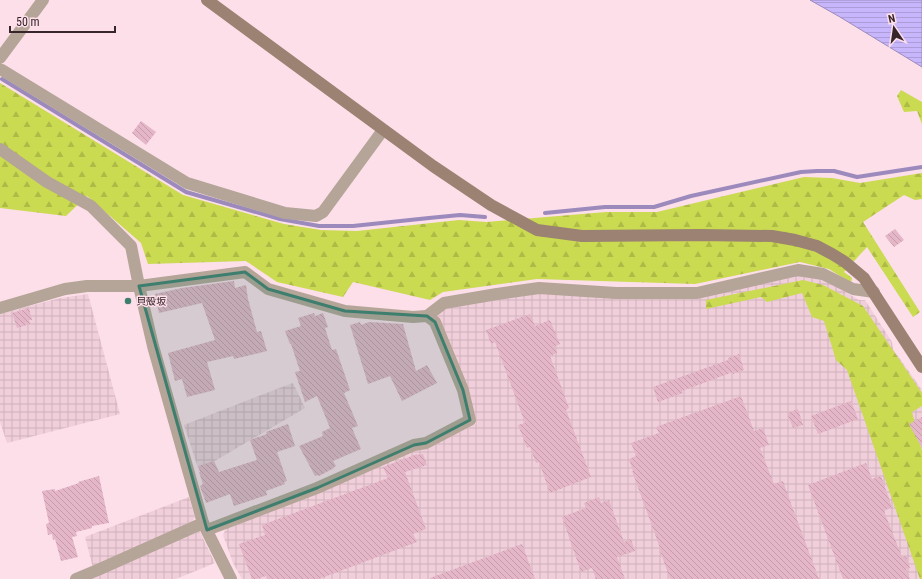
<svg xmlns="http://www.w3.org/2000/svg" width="922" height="579" viewBox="0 0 922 579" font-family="'Roboto Condensed','Noto Sans JP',sans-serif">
	<defs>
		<pattern id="industrial-grid" width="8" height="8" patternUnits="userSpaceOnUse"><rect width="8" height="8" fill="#f0cfdb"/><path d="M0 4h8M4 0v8" fill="none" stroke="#ceb2bc"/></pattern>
		<pattern id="forest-firs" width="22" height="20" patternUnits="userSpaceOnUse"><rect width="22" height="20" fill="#cada51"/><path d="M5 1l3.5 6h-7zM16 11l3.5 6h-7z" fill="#aebb47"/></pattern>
		<pattern id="water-rules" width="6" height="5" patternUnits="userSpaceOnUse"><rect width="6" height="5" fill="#c7b6fc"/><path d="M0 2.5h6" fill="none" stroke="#ac9cd8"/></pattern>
		<pattern id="building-back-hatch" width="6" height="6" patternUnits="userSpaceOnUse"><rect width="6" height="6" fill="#e5b6c7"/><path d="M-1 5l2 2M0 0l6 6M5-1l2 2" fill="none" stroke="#c59cab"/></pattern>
	</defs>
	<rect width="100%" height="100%" fill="#fcdfe9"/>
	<g fill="url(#industrial-grid)">
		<polygon points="801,274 822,278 859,300 865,300 892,342 893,349 922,390 922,579 242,579 233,563 223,535 226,528 412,449 435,444 476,424 469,390 437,316 448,305 536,293 697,295"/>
		<polygon points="88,294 120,414 7,443 0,422 0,314 60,298"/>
		<polygon points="293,383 305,408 208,465 198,468 184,425 282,387"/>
		<polygon points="189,497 195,517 191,524 93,568 85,537"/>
		<polygon points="199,530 215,563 176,579 87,579"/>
	</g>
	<g fill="url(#forest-firs)">
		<polygon points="0,83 183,195 284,224 321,230 357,231 459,220 486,222 606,212 657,212 804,177 832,178 860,183 922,173 922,199 915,200 904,195 863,222 920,312 913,317 867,247 844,272 852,278 851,283 829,269 800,262 695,284 537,279 443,292 430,300 353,282 343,297 277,282 246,261 148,264 141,243 87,196 66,216 0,208"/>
		<polygon points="901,90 922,102 922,124 917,111 904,112 897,96"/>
		<polygon points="803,280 823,285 863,306 922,393 922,406 912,412 922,451 922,579 920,579 847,370 836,360 824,321 812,317 802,293 767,302 761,297 706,309 706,300"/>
	</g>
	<polygon fill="url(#water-rules)" stroke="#9c8abd" points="810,0 922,0 922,67 840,17"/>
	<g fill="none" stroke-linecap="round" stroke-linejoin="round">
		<g stroke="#9c8abd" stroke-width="4">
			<polyline points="2,79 186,192 280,219 319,226 353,226 429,218 460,215 485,217"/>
			<polyline points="545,213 605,207 654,207 691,196 801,172 817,171 834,171 857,177 922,167"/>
		</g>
	</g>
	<g fill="url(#building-back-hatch)">
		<polygon points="141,121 156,132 146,145 132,133"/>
		<polygon points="895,229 904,240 894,247 885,236"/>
		<polygon points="234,281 235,288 246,285 248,299 257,332 261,331 267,351 234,359 233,356 207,362 215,390 187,397 182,379 175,381 168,353 215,340 202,303 159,313 155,294 182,288"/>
		<polygon points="29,308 32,320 29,320 30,324 17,328 12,313"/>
		<polygon points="314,313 315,316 323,313 328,327 325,328 332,350 336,349 350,390 344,393 358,426 352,428 361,449 333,461 336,466 334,467 334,468 319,476 318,475 315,476 299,446 323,436 322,432 330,428 317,396 305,402 295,372 300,371 291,344 290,344 285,331 301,326 298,318"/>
		<polygon points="530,314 535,326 550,320 560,344 555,346 557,353 550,356 569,408 566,410 591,477 550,493 539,462 536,463 530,447 527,448 518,425 525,423 495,342 491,344 486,330"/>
		<polygon points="360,322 361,325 369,322 403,324 416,371 427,365 437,383 402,401 390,376 368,384 350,325"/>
		<polygon points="739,354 744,370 733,374 733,372 682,391 683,393 658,402 653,387 728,360 728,358"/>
		<polygon points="741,396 754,431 763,428 769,445 760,448 774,484 783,481 789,498 819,579 670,579 659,548 660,548 632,471 633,471 629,459 636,456 631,443 659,433 656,427"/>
		<polygon points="851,401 858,419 818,434 811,416"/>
		<polygon points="798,409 803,425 793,428 787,413"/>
		<polygon points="922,417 922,448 909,424"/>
		<polygon points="288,424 295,446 277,452 287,481 284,482 285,484 266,491 267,495 234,506 230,494 206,503 200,486 203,484 199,472 200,472 198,466 214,461 219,472 257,460 250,440 267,434 266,432"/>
		<polygon points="417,454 417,455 423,454 427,465 405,472 426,529 413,534 417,542 319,579 267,579 266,576 257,579 252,579 239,544 265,535 262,525 388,478 383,467"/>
		<polygon points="866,463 872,479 881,476 892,507 884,511 902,557 906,556 910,568 906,569 910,579 843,579 808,485"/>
		<polygon points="99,476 109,523 92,526 92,528 76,532 77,536 72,537 78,557 61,561 55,539 53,540 52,534 48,535 46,524 49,523 42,491 55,489 55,491 79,483 78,482"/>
		<polygon points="599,497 601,503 609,500 624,542 631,539 635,551 617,557 625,579 596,579 592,568 581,572 562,517 586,508 584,503"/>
		<polygon points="522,544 535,579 430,579 430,578"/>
	</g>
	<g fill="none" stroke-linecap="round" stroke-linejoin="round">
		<g stroke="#b5a498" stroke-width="12">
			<polyline points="0,58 43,0"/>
			<polyline points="0,70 2,70 187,183 285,213 316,216 323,212 383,130"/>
			<polyline points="0,149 47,182 91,206 131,246 139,286 153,346 203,523 231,579"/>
			<polyline points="0,308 65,289 87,286 139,286 245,272 268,289 345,311 413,317 427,316 435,322 463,390 470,420 426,443 414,445 317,488 207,530"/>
			<polyline points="427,316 444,303 497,294 539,288 616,293 697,293 798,270 823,274 853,289 874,292"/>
			<polyline points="76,579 100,569 203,523"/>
		</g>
		<polyline stroke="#9b8272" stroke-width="12" points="207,0 433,166 491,205 537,230 582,236 701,235 772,236 795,240 817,246 832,254 845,262 864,278 922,367"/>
	</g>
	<path fill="#3d7e6e" fill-opacity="0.2" stroke="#3d7e6e" stroke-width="3" stroke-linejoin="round" d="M245 272 268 289 345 311 427 316 435 322 463 390 470 420 426 443 414 445 317 488 207 530 139 286Z"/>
	<circle fill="#3d7e6e" stroke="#fcdfe9" stroke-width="1.5" cx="128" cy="301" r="4"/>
	<g text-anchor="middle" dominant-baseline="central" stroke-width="3" stroke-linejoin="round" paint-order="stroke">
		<g font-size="10" fill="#36252b" stroke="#fcdfe9" text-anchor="start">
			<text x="136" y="301">貝殻坂</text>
		</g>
	</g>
	<g transform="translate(894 28) rotate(347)" stroke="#fcdfe9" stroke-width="3" paint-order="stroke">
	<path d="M0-3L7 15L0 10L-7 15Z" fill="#36252b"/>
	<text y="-6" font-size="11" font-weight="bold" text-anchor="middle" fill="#36252b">N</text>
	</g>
	<path d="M10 26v6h105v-6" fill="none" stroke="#36252b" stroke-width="2"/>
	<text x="16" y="26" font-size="12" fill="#36252b" stroke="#fcdfe9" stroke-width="3" paint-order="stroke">50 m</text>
</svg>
